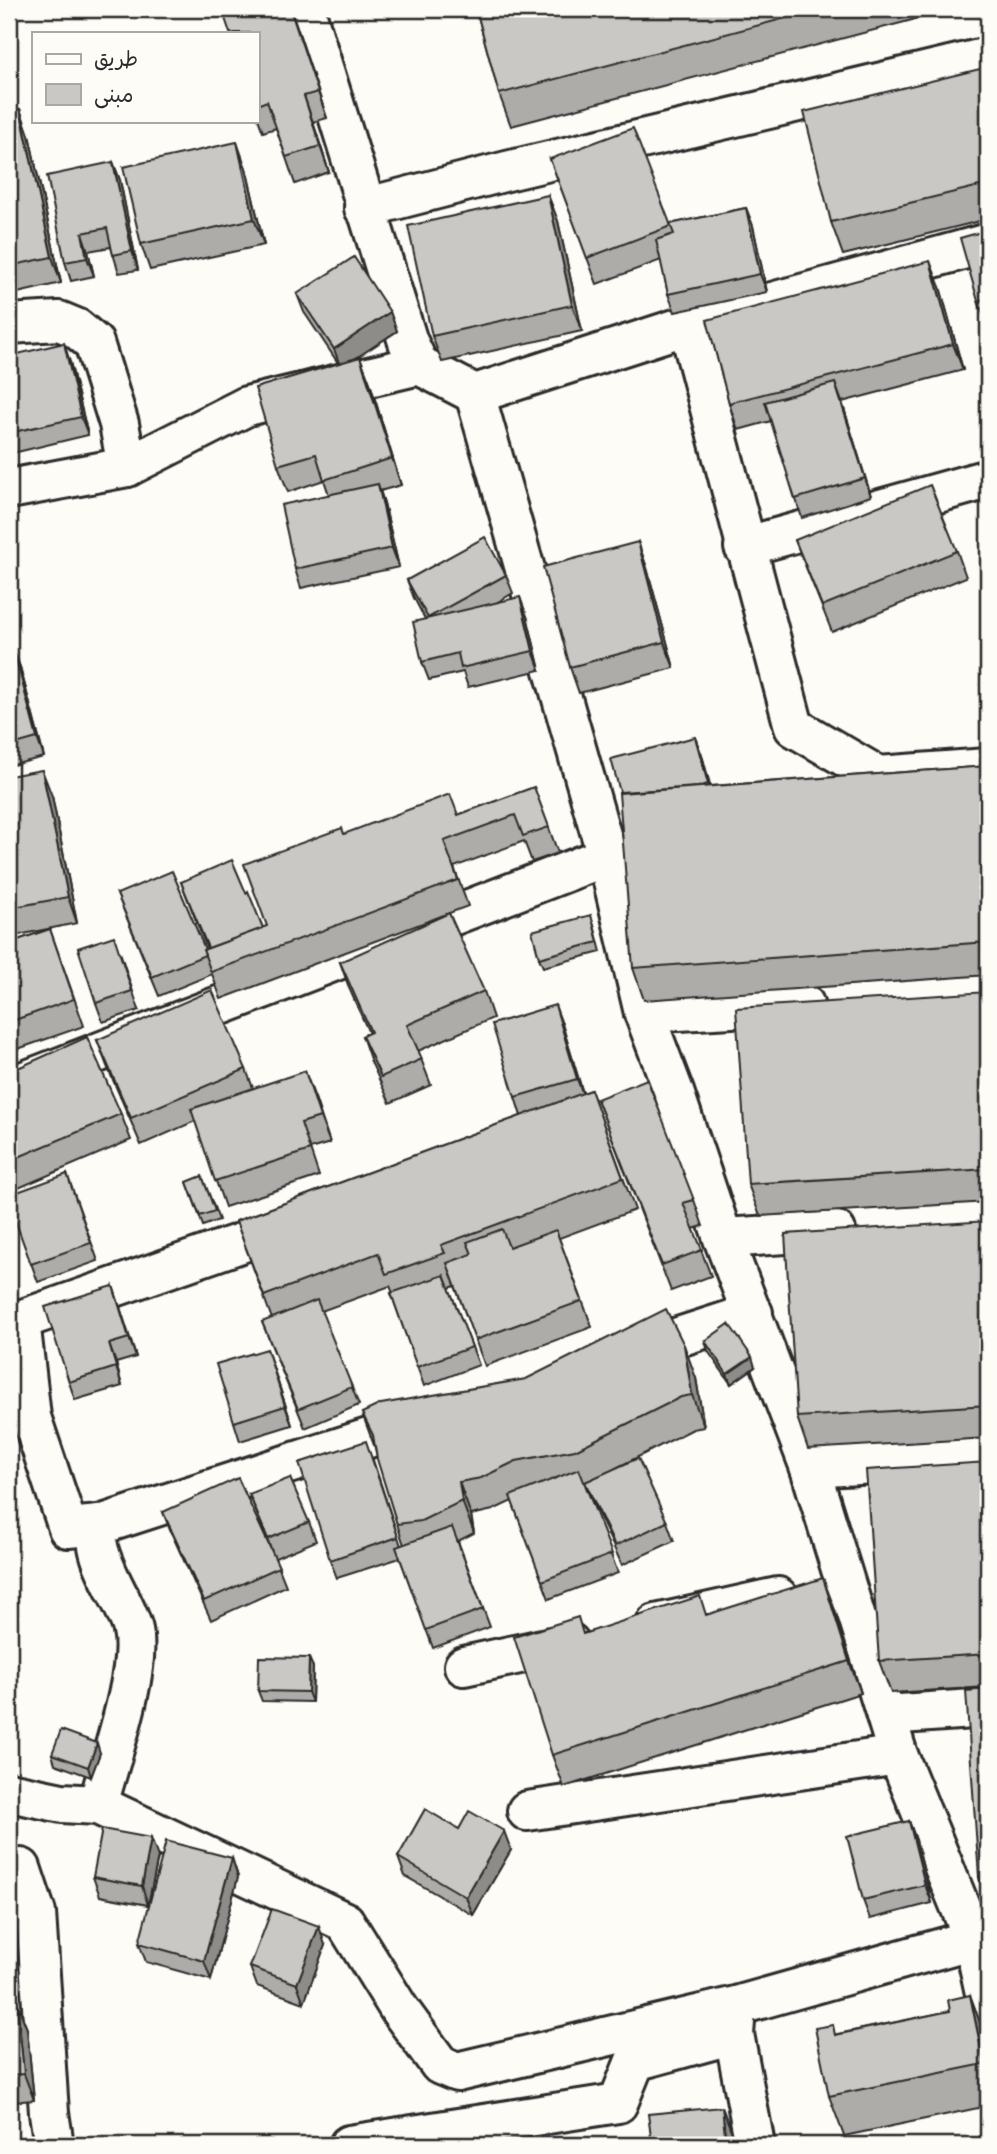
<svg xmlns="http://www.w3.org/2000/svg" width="997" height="2154" viewBox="0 0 997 2154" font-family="Pangolin,'Playpen Sans Arabic',sans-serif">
	<rect width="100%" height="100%" fill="#fdfcf7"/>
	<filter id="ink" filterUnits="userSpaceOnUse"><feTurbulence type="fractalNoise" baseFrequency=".0143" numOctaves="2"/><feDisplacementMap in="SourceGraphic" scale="14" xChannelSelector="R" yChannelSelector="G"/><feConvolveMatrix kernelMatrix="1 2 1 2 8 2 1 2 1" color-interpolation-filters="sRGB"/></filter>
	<g filter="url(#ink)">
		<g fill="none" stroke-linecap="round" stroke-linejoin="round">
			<defs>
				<g id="minor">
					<polyline points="305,9 408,342 419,365 475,394 688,325 794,727 878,776 988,768"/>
					<polyline points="364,208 507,171 988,57"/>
					<polyline points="9,324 59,321 76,328 94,343 119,424 127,467"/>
					<polyline points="688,325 988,243"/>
					<polyline points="475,394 607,856 644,1013 674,1092 723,1238 810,1468 898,1755 973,1938 988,2007"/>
					<polyline points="9,489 127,467 247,406 419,365"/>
					<polyline points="744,547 988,479"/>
					<polyline points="644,1013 804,1004"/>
					<polyline points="9,1087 607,856"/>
					<polyline points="723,1238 836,1231"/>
					<polyline points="9,1320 20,1320 292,1225"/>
					<polyline points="20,1320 31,1417 68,1528 100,1525"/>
					<polyline points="632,1352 753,1313"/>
					<polyline points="810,1468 988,1457"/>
					<polyline points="656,1624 778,1597"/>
					<polyline points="464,1666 570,1643"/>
					<polyline points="886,1715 988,1708"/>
					<polyline points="9,1792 62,1803 98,1805 345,1922 399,2009 440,2065 457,2072 736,2006 988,1935"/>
					<path d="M98 1805C109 1762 142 1671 133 1630 127 1602 86 1551 100 1525L421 1421"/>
					<polyline points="527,1811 898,1755"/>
					<polyline points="9,1870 21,1868 36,1913 49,2113 54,2145"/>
					<polyline points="736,2009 734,2034 755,2145"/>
					<polyline points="349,2145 618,2103 635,2061 734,2034"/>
				</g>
			</defs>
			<use href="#minor" stroke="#2b2b2b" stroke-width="44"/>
			<use href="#minor" stroke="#fdfcf7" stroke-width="38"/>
		</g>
		<g fill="#adaca9" stroke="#2b2b2b" stroke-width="2">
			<polygon points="291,9 327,118 313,122 329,172 295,184 276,128 263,132 257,116 257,33"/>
			<polygon points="476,9 954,9 511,126 499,94"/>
			<polygon points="988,67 988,219 843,255 831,222"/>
			<polygon points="20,109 29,135 61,283 9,295 9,111"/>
			<polygon points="550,159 670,224 746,208 753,226 767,292 675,312 668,294 661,260 597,284"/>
			<polygon points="113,162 120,180 138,270 119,273 111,247 88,251 94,276 71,281 65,262"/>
			<polygon points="246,168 264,245 150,270 141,244"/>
			<polygon points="548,195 558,221 582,331 442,362 432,336"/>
			<polygon points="988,230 988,318 985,319 978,301"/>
			<polygon points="940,287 963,370 842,402 871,496 802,518 771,421 738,430 729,403"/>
			<polygon points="297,294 390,312 397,331 355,358 360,357 370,383 401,485 380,491 384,503 399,567 301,588 295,569 329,495 324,480 288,492 278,465 338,363 304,312"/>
			<polygon points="9,356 70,362 88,435 9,454"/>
			<polygon points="795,540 957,551 966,577 832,632"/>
			<polygon points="638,542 647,568 674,668 579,693 570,667"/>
			<polygon points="506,575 513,593 496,603 527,616 540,670 468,687 463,672 429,680 422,662 425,619 414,598 407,580"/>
			<polygon points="9,649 20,667 44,757 9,766"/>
			<polygon points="702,755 710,786 988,766 988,975 644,1000 633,968"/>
			<polygon points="9,776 52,796 77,923 9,937"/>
			<polygon points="534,787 558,853 532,862 524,841 454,867 468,906 221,999 212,974 159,996 117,894 205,949 207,949 181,882 246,893 263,928 267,926 344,834 458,815"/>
			<polygon points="594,925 601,952 543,967 539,958"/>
			<polygon points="50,929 84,1026 9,1052 9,943"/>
			<polygon points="121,955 139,1010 103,1022 96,1003"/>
			<polygon points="340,962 484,991 493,1018 418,1051 431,1085 390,1103 371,1062 362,1036 369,1033 349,988"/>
			<polygon points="988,992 988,1202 760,1216 748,1184"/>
			<polygon points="562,1024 583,1093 591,1090 635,1210 559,1238 592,1327 485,1366 455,1286 449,1288 479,1365 424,1386 391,1293 393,1293 390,1286 321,1311 359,1405 305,1428 262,1322 272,1319 236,1221 521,1116 515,1097"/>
			<polygon points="97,1040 246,1069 253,1088 315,1098 330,1143 310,1149 319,1176 225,1207 195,1121 141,1145 107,1066"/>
			<polygon points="9,1072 121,1114 131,1140 9,1192"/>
			<polygon points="597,1099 694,1200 703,1226 693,1229 711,1276 671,1291"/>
			<polygon points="67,1174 98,1261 38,1282 9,1203"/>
			<polygon points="202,1176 219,1220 203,1226 187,1182"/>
			<polygon points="988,1221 988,1438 808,1449 797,1417"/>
			<polygon points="113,1286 136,1357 116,1363 122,1386 75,1400 69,1382"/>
			<polygon points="705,1341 755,1367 731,1384 708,1351"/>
			<polygon points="273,1367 292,1425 240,1441 234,1422"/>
			<polygon points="696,1378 704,1427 693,1429 616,1468 667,1522 674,1541 622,1565 592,1500 586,1482 584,1483 618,1573 549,1599 512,1501 493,1510 471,1515 474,1533 458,1541 490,1627 433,1648 400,1558 337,1578 330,1560 373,1460 401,1546 404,1545 397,1524 375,1448 362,1413"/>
			<polygon points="988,1462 988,1687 891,1693 879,1661"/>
			<polygon points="249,1494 309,1522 316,1541 275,1558 286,1586 211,1620 170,1530 163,1512 274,1557"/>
			<polygon points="835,1610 861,1693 564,1787 552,1755 584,1633 707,1614"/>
			<polygon points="313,1667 312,1702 262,1701 258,1691"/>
			<polygon points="988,1689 988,1904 979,1877"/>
			<polygon points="100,1753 91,1777 55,1764 52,1754"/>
			<polygon points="909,1821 916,1840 932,1903 870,1919 863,1900"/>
			<polygon points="459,1829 511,1850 473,1915 405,1876 398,1857"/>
			<polygon points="158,1857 148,1905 100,1896 93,1877"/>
			<polygon points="232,1858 238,1877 211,1980 146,1962 139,1943"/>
			<polygon points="325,1945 304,2003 257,1986 250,1967"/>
			<polygon points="970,1995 985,2036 988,2052 988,2106 844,2136 829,2096 837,2034 950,2011"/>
			<polygon points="17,2003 27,2029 34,2100 9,2102 9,2004"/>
		</g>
		<g fill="#8d8c89" stroke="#2b2b2b" stroke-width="2">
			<polygon points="290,9 291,9 327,118 318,92"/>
			<polygon points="304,96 313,122 329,172 320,146"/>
			<polygon points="20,109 29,135 61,283 52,257"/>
			<polygon points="237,142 246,168 264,245 254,219"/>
			<polygon points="113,162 120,180 138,270 132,251"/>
			<polygon points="548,195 558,221 582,331 572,305"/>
			<polygon points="746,208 753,226 767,292 760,274"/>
			<polygon points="82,233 88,251 94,276 87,258"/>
			<polygon points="930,261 940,287 963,370 953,344"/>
			<polygon points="390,312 397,331 341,368 334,349"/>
			<polygon points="64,343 70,362 88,435 81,417"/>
			<polygon points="360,357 370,383 401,485 392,458"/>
			<polygon points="835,383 842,402 871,496 865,478"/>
			<polygon points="378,484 384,503 399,567 392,548"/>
			<polygon points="638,542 647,568 674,668 664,642"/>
			<polygon points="520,597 527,616 540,670 533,651"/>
			<polygon points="13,648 20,667 44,757 37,738"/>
			<polygon points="695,737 702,755 715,803 708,784"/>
			<polygon points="42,770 52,796 77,923 68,897"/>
			<polygon points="555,1005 562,1024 584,1097 577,1079"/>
			<polygon points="305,1071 315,1098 330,1143 320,1117"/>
			<polygon points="113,1286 119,1304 136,1357 129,1338"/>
			<polygon points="109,1344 116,1363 122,1386 116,1367"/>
			<polygon points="684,1345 696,1378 704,1427 692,1395"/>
			<polygon points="267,1349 273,1367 292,1425 285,1406"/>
			<polygon points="752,1357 755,1367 731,1384 727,1374"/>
			<polygon points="459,1482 471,1515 474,1533 462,1501"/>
			<polygon points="823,1578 835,1610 861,1693 849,1661"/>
			<polygon points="309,1658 313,1667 312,1702 308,1692"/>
			<polygon points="97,1743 100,1753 91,1777 88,1767"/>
			<polygon points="909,1821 916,1840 932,1903 925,1885"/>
			<polygon points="504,1831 511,1850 473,1915 466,1897"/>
			<polygon points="151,1838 158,1857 148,1905 142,1886"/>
			<polygon points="232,1858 238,1877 211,1980 204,1961"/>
			<polygon points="319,1926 325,1945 304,2003 297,1984"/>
			<polygon points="970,1995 985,2036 988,2052 988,2075 984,2064"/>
			<polygon points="17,2003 27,2029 34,2100 24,2074"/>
			<polygon points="722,2107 732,2133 733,2145 726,2145"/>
		</g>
		<g fill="#c9c8c4" stroke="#2b2b2b" stroke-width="2">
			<polygon points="222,9 290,9 318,92 304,96 320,146 286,157 267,101 257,105 257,33 230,33"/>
			<polygon points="476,9 820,9 499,94"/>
			<polygon points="988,67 988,184 831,222 804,112"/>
			<polygon points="20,109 52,257 9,266 9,111"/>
			<polygon points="633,128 671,226 587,258 550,159"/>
			<polygon points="237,142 254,219 141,244 123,167"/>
			<polygon points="113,162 132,251 113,255 107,228 82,233 87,258 65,262 47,176"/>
			<polygon points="548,195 572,305 432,336 408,226"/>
			<polygon points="746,208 760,274 668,294 656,240 674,234 670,224"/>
			<polygon points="988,230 988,298 978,301 960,238"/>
			<polygon points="354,257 390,312 334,349 297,294"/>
			<polygon points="930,261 953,344 729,403 707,320"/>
			<polygon points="64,343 81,417 9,433 9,356"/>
			<polygon points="988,352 988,365 985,353"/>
			<polygon points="360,357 392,458 324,480 316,454 278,465 255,388"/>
			<polygon points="835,383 865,478 795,499 765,402"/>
			<polygon points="378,484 392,548 295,569 281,505"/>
			<polygon points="930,485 957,551 822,606 795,540"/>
			<polygon points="485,537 506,575 428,618 407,580"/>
			<polygon points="638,542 664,642 570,667 543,567"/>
			<polygon points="520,597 533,651 461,668 458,653 422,662 413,622"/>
			<polygon points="13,648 37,738 9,746 9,649"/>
			<polygon points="695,737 708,784 698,787 620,792 611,759"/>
			<polygon points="988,766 988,942 633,968 619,793"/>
			<polygon points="42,770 68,897 9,908 9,776"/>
			<polygon points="534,787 549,827 523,836 515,815 444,841 458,880 211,972 203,950 267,926 244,864 342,828 344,834 450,794 458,815"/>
			<polygon points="232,860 246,893 248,891 263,928 208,948 181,882"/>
			<polygon points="172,871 205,949 203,950 205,955 152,977 117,894"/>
			<polygon points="449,913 484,991 407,1025 422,1059 381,1077 362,1036 371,1032 340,962"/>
			<polygon points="591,915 598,942 539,958 532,931"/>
			<polygon points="50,929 74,999 9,1022 9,943"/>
			<polygon points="114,936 132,991 96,1003 78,948"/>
			<polygon points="212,990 246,1069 131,1118 97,1040"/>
			<polygon points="988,992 988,1169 748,1184 736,1008"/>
			<polygon points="555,1005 577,1079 515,1097 492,1024"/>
			<polygon points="87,1037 121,1114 9,1161 9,1072"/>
			<polygon points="305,1071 320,1117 301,1123 310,1150 215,1181 191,1109"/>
			<polygon points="647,1079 694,1200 683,1203 702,1250 662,1265 597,1099"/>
			<polygon points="591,1090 623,1178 441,1245 445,1253 386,1274 378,1253 264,1296 236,1221"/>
			<polygon points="67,1174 91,1243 31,1264 9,1203 9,1195"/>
			<polygon points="202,1176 215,1211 200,1216 187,1182"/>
			<polygon points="988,1221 988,1405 797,1417 785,1234"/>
			<polygon points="502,1229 509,1247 556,1230 582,1301 475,1340 447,1263 472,1254 467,1242"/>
			<polygon points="444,1275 472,1347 417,1367 391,1293"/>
			<polygon points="113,1286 129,1338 109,1344 116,1367 69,1382 45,1307"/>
			<polygon points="317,1300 352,1387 298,1409 262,1322"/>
			<polygon points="666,1309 684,1345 692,1395 681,1397 575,1450 516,1461 481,1478 459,1482 462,1501 421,1521 397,1524 377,1459 373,1435 362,1413 381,1404 526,1379"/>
			<polygon points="729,1324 752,1357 727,1374 705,1341"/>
			<polygon points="267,1349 285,1406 234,1422 216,1364"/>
			<polygon points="366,1441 398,1537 330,1560 299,1463"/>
			<polygon points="638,1458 667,1522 615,1546 585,1482"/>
			<polygon points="988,1462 988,1654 879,1661 866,1470"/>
			<polygon points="579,1469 612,1554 542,1581 510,1496"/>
			<polygon points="238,1478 279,1567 204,1601 163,1512"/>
			<polygon points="290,1478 309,1522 268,1539 249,1494"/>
			<polygon points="452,1527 483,1609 426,1630 396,1547"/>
			<polygon points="823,1578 849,1661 552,1755 514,1637 578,1617 583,1634 700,1596 706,1615"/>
			<polygon points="259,1657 309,1658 308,1692 258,1691"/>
			<polygon points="988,1689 988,1877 979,1877 966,1691"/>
			<polygon points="61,1730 97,1743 88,1767 52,1754"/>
			<polygon points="425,1809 459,1829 469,1811 504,1831 466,1897 398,1857"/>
			<polygon points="909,1821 925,1885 863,1900 847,1836"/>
			<polygon points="102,1829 151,1838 142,1886 93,1877"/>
			<polygon points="166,1841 232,1858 204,1961 139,1943"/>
			<polygon points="272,1909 319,1926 297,1984 250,1967"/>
			<polygon points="970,1995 984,2064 829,2096 815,2028 833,2025 835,2035 950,2011 948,2000"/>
			<polygon points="17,2003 24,2074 9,2075 9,2004"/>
			<polygon points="722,2107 726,2145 652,2145 648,2114"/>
		</g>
	</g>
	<rect width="997" height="2154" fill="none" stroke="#fdfcf7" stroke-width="35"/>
	<rect x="18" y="18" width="962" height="2119" fill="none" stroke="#2b2b2b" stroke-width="2.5" filter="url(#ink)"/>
	<rect x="32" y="32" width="228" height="91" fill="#fdfcf7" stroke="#a9a8a5" stroke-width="2"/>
	<rect x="46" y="54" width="35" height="10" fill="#fdfcf7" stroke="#a9a8a5" stroke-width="2"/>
	<text x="94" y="66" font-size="21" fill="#2b2b2b">طريق</text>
	<rect x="46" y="84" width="35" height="21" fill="#c9c8c4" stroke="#a9a8a5" stroke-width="2"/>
	<text x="94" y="102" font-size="21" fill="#2b2b2b">مبنى</text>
</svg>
